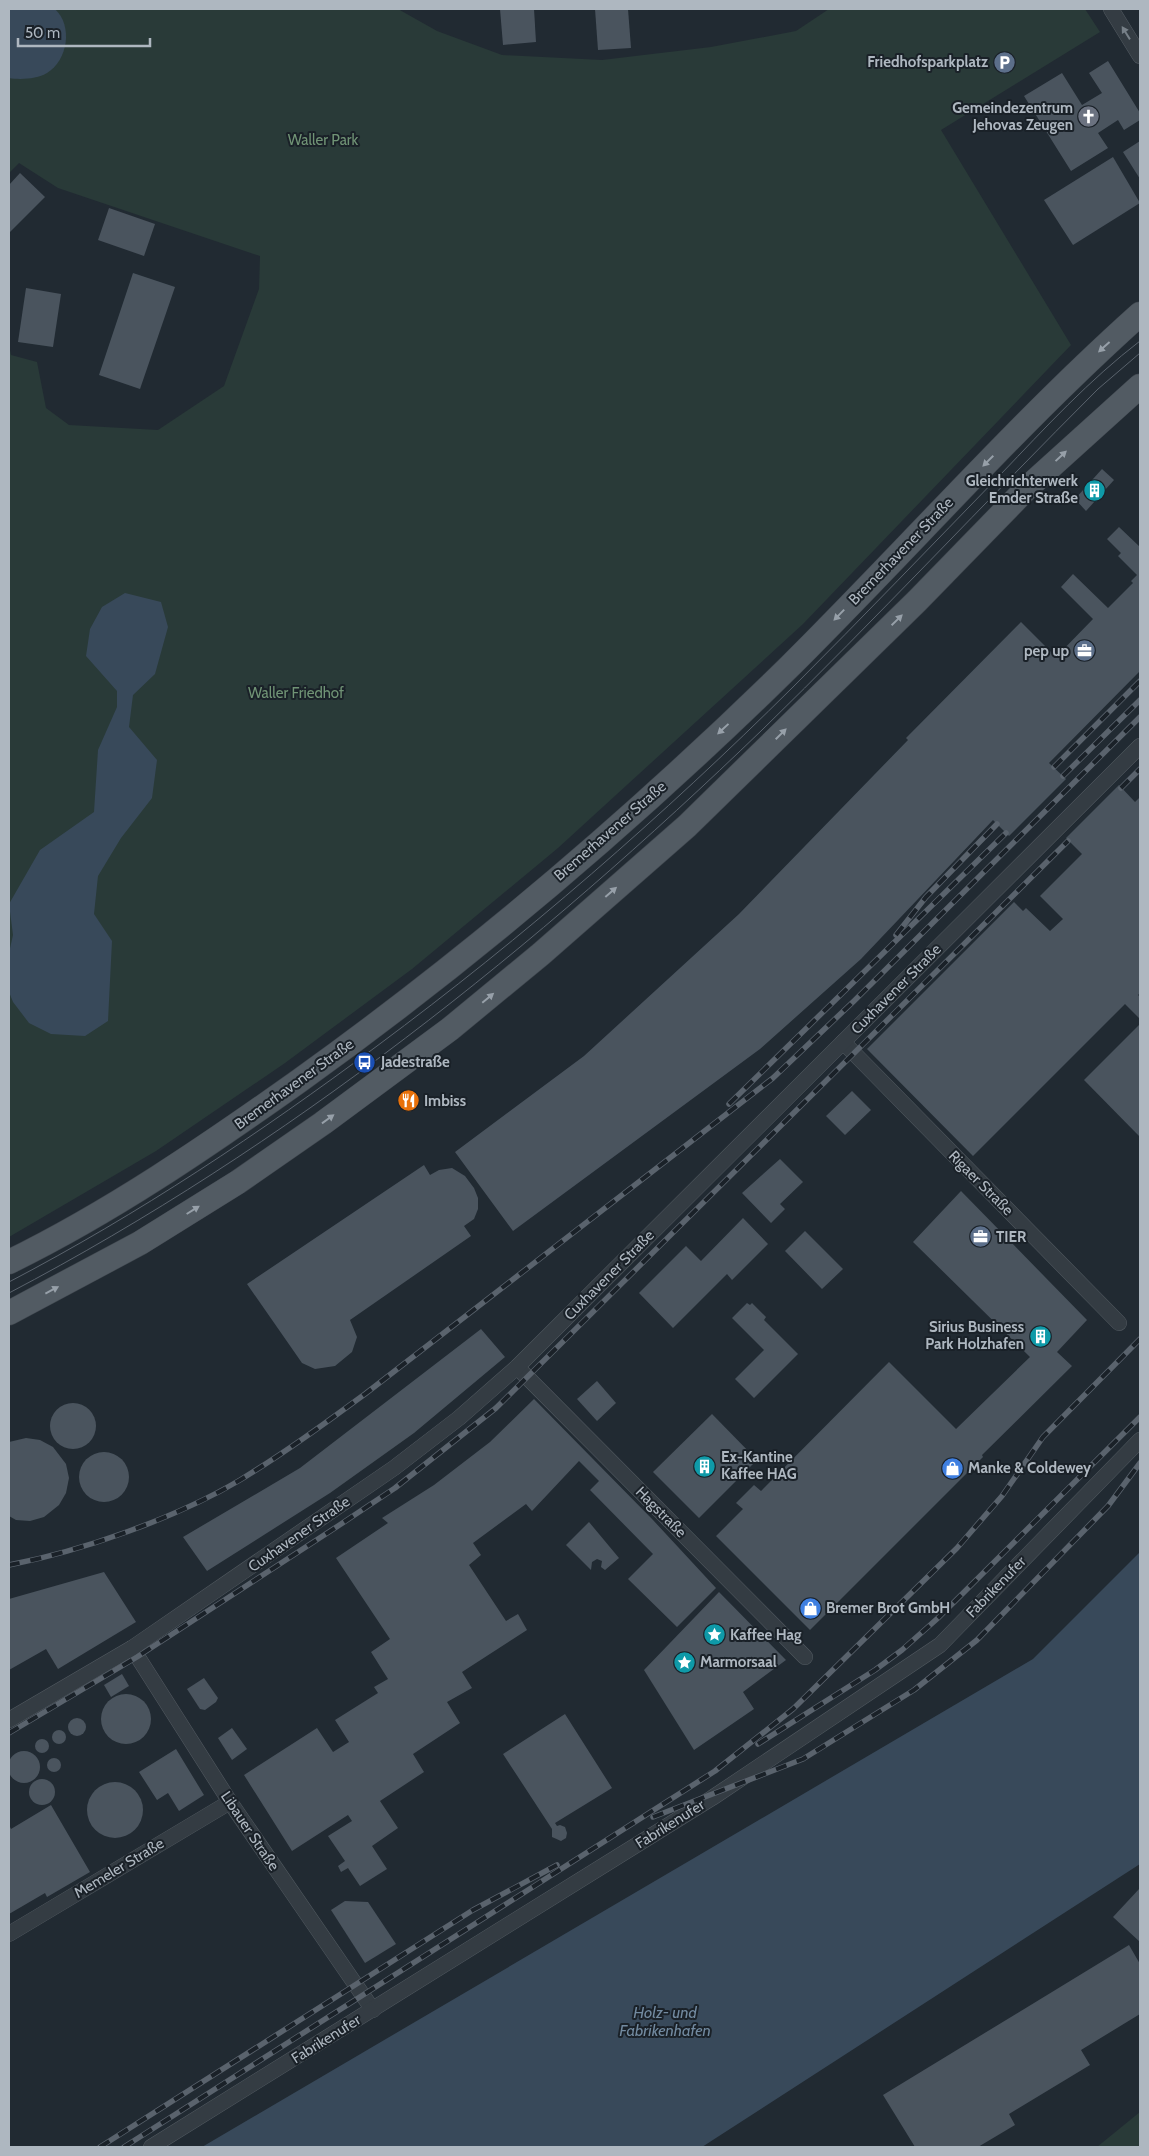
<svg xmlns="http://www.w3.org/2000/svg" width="1149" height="2156" viewBox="0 0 1149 2156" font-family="Cabin,sans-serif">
	<rect width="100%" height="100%" fill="#212a32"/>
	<g fill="#293a38">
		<polygon points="9,9 398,9 437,31 502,55 602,60 711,47 796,31 829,9 1085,9 1100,32 941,130 1071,345 803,624 558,848 412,969 285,1063 156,1151 9,1237 9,345 11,355 37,362 46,408 69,425 158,430 224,386 259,289 260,256 58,188 19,163 9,173"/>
		<polygon points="1140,2112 1140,2147 1097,2147"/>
	</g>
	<g fill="#38495a">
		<path d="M9 9H55C73 26 68 60 47 73 37 79 20 80 9 78Z"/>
		<polygon points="125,593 161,602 168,627 155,674 133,695 129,727 157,760 152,798 121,838 98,876 94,914 112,941 108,1021 85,1036 51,1034 29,1023 13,1002 9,992 9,953 13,935 9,904 40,850 94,812 98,750 117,707 117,691 86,656 90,629 102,607"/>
		<polygon points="1140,1552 1140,1864 702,2147 202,2147 1033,1659"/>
	</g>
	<g fill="#4a545e">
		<polygon points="500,9 534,9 536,42 503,45"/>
		<polygon points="595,9 628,9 631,48 598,50"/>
		<polygon points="1108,61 1140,113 1140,120 1124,130 1118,120 1098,133 1108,148 1071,171 1024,96 1062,73 1082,105 1102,93 1089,73"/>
		<polygon points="1140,141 1140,179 1123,152"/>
		<polygon points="1113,157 1140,203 1073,245 1044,200"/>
		<polygon points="20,173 45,197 10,232 9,231 9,185"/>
		<polygon points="109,208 155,224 144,256 98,240"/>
		<polygon points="133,273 175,287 140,389 99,375"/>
		<polygon points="26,288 61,294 53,347 18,342"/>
		<polygon points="1102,469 1114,480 1086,511 1075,499"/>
		<polygon points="1119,527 1140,547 1140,671 1049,763 1066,779 1009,836 993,820 861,959 760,1049 513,1231 455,1152 584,1056 739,914 908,740 906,738 1021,622 1056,657 1093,619 1061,587 1073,574 1108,608 1133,583 1131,581 1137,575 1118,556 1121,553 1107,539"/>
		<polygon points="1119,785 1135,802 1140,797 1140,993 1138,995 1140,997 1140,1019 1125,1004 973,1156 867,1049 1014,902 1023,911 1026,908 1050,931 1063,919 1040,896 1082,854 1066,838"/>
		<polygon points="1140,1024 1140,1137 1084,1080"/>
		<polygon points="852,1091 871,1110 845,1135 826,1116"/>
		<polygon points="780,1159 803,1182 780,1204 785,1209 771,1223 742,1193"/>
		<polygon points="424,1165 430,1175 439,1170 452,1168 465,1176 474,1188 478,1198 478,1209 474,1219 464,1226 471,1236 350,1320 357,1337 352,1352 335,1366 315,1369 302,1363 247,1284"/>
		<polygon points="961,1191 1087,1320 1057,1352 1072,1366 982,1455 983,1457 810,1630 716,1536 743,1509 736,1503 754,1485 761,1491 889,1362 956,1429 1030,1357 913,1242"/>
		<polygon points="743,1218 768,1244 732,1280 727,1274 673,1328 639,1293 686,1246 701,1261"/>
		<polygon points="805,1231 843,1269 822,1289 785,1251"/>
		<polygon points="747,1303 750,1305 752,1303 766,1317 764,1320 798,1354 754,1398 735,1379 764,1350 732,1318"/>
		<polygon points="481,1329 505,1357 414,1433 330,1493 207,1571 183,1537 300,1468"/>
		<polygon points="597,1381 616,1403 597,1421 577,1399"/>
		<polygon points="534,1399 653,1520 716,1588 677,1627 628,1579 653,1554 590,1490 599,1481 579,1461 532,1511 526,1504 473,1543 481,1555 469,1565 506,1621 518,1614 527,1630 462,1672 472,1688 447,1702 460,1723 413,1754 424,1772 380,1801 398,1828 372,1846 387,1869 360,1886 348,1868 341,1872 338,1866 345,1861 328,1836 352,1821 348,1815 292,1851 244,1775 317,1728 333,1752 349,1742 335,1720 378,1693 374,1687 388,1679 371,1652 390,1639 336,1558 388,1523 382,1518 434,1485 490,1442"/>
		<circle cx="73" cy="1426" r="23"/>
		<polygon points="712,1414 757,1460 699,1518 653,1472"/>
		<polygon points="26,1438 40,1440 53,1447 66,1464 69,1478 66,1493 59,1505 44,1517 30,1521 16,1520 9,1516 9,1442"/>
		<circle cx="104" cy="1477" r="25"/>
		<polygon points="589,1522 619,1558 605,1570 601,1567 602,1561 597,1559 592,1562 591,1570 566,1545"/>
		<polygon points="104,1572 136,1622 58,1669 46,1649 9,1670 9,1599"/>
		<polygon points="719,1592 786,1660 743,1692 754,1709 694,1750 644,1670"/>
		<polygon points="122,1674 129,1686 111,1697 104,1685"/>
		<polygon points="204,1678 218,1698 216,1702 205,1710 200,1709 187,1689"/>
		<circle cx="126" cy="1719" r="25"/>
		<polygon points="565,1714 612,1788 555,1823 557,1826 560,1825 565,1827 567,1833 566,1838 561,1841 552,1837 552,1829 503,1754"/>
		<circle cx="77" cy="1727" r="9"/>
		<polygon points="232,1728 247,1749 232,1760 218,1738"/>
		<circle cx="59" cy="1737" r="7"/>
		<circle cx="42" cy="1746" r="7"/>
		<polygon points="176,1749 204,1795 179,1811 168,1793 157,1800 139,1772"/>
		<circle cx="24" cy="1767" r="16"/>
		<circle cx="54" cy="1765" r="7"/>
		<circle cx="42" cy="1792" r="13"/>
		<circle cx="115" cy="1810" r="28"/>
		<polygon points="51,1805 90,1872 47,1897 45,1893 9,1914 9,1825 11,1829"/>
		<polygon points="1140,1888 1140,1942 1113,1917"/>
		<polygon points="345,1901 368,1902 396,1944 365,1963 331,1910"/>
		<polygon points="1129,1945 1140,1964 1140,2014 1081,2050 1090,2065 1009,2114 1015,2125 978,2147 915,2147 883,2095"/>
	</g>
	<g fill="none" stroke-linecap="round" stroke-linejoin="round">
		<defs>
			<g id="minor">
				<polyline points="1111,9 1140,56"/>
				<polyline points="843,1042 1119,1323"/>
				<polyline points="517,1367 805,1657"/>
				<polyline points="132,1648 230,1802 373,2010"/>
				<polyline points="9,1720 132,1648 394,1468 459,1418 517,1367 1140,746"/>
				<polyline points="9,1934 230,1802"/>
				<polyline points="151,2147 712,1798 940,1645 1140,1440"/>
			</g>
			<g id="primary">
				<path d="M9 1262C111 1212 206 1147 299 1081 472 957 636 817 788 668 906 551 1016 425 1140 314"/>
				<polyline points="9,1313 140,1243 238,1182 323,1123 450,1029 541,954 687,826 917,601 1026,489 1140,386"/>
			</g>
		</defs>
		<use href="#minor" stroke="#525a61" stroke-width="16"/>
		<use href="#primary" stroke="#3e454d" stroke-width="25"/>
		<use href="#minor" stroke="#343c43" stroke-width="15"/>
		<use href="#primary" stroke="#525b63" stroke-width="24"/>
		<g stroke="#5a636d" stroke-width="1">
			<path d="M9 1282C139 1214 260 1133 377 1046 524 937 663 816 793 687 863 617 932 545 1001 474 1045 428 1089 380 1140 341"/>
			<path d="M9 1293C287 1147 537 947 762 730 876 619 985 502 1098 389L1140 353"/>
		</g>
		<defs>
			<g id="rail">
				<polyline points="1054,767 1140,681"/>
				<polyline points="1063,776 1140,700"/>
				<polyline points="1121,788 1140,769"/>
				<polyline points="896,935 926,897 997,824"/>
				<polyline points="729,1104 1006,833"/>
				<path d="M9 1565C82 1551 176 1518 240 1480 283 1454 324 1424 365 1394L773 1078 854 1001 1140 717"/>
				<polyline points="9,1733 137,1657 338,1526 395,1488 496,1408 1068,841"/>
				<polyline points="758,1744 875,1670 902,1650 938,1618 1140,1417"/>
				<polyline points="653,1817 803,1759 914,1690 977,1640 1108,1506 1140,1463"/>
				<polyline points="100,2147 473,1910 557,1865"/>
				<polyline points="124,2147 715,1771 793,1709 957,1548 1002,1496 1043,1437 1140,1339"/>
			</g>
		</defs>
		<use href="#rail" stroke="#5a636d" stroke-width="5.5"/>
		<use href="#rail" stroke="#1a2128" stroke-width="4" stroke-dasharray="11" stroke-linecap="butt"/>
	</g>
	<defs><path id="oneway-solid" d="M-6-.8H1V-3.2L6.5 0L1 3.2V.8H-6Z" transform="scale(1.25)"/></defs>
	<use fill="#778088" href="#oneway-solid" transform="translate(1126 33) rotate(-122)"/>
	<g fill="#97a0a9">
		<use href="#oneway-solid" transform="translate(1104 347) rotate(138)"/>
		<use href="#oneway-solid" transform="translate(1061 456) rotate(-43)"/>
		<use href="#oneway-solid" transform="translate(988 461) rotate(135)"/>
		<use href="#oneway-solid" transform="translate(839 615) rotate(134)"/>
		<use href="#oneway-solid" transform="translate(897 620) rotate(-44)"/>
		<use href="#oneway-solid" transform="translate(723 729) rotate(137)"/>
		<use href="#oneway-solid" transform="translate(781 734) rotate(-45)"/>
		<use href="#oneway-solid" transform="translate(611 892) rotate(-41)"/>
		<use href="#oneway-solid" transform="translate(488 998) rotate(-40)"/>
		<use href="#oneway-solid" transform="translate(328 1119) rotate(-36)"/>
		<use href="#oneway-solid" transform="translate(193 1210) rotate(-32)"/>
		<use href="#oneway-solid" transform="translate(52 1290) rotate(-28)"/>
	</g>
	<defs>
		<symbol id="parking-disc" viewBox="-11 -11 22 22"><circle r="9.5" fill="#5c6f8a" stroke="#1a2128"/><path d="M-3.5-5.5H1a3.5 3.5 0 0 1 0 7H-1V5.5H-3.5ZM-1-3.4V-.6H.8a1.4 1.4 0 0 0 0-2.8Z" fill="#fff"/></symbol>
		<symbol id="church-disc" viewBox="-11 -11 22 22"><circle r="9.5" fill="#6b7280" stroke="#1a2128"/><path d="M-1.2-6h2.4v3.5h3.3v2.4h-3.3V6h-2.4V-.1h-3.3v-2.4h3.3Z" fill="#fff"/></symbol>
		<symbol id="building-disc" viewBox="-11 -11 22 22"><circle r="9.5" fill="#0f9aa8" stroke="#1a2128"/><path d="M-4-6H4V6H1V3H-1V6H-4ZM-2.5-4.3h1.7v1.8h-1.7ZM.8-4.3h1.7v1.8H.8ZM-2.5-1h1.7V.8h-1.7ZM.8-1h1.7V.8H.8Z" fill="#fff"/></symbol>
		<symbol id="office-disc" viewBox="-11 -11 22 22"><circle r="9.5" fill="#5c6f8a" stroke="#1a2128"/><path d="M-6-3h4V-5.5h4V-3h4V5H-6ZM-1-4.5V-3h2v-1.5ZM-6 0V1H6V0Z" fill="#fff"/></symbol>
		<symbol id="bus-disc" viewBox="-11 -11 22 22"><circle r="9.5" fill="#1a4fb4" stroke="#1a2128"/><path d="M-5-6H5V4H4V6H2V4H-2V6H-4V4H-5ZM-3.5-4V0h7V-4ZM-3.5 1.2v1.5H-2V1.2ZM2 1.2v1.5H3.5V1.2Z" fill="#fff"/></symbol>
		<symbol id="restaurant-disc" viewBox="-11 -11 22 22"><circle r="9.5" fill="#e8710a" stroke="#1a2128"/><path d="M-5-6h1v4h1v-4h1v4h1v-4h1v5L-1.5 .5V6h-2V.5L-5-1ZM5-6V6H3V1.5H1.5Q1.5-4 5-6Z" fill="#fff"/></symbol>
		<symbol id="shop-disc" viewBox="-11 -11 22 22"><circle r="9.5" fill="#3f7fe0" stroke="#1a2128"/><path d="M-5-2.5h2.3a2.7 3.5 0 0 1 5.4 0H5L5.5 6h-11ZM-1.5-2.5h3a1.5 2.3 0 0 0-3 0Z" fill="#fff"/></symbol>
		<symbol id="sight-disc" viewBox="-11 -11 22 22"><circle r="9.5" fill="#0f9aa8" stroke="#1a2128"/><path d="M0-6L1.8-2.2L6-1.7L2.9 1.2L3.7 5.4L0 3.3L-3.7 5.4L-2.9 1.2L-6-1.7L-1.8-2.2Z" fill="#fff"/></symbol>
	</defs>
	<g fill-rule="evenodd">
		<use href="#parking-disc" x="992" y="50" width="25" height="25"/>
		<use href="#church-disc" x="1076" y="104" width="25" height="25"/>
		<use href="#building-disc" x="1082" y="478" width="25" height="25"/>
		<use href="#office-disc" x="1072" y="638" width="25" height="25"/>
		<use href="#bus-disc" x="352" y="1050" width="25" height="25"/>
		<use href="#restaurant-disc" x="396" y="1088" width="25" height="25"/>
		<use href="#office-disc" x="968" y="1224" width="25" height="25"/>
		<use href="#building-disc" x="1028" y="1324" width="25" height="25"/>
		<use href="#building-disc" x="692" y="1454" width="25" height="25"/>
		<use href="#shop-disc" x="940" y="1456" width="25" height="25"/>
		<use href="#shop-disc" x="798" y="1596" width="25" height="25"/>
		<use href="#sight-disc" x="702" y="1622" width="25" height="25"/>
		<use href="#sight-disc" x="672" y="1650" width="25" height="25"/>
	</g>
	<g text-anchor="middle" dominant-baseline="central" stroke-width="4" stroke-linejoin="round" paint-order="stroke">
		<g font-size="15" font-weight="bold" fill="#aeb7c0" stroke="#1a2128" text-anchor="start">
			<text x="988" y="62" text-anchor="end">Friedhofsparkplatz</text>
			<text x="1073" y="108" text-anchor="end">Gemeindezentrum<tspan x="1073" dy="17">Jehovas Zeugen</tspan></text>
			<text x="1078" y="481" text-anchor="end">Gleichrichterwerk<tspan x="1078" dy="17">Emder Straße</tspan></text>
			<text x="1069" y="651" text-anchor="end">pep up</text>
			<text x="381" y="1062">Jadestraße</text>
			<text x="424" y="1101">Imbiss</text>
			<text x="996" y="1237">TIER</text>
			<text x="1024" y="1327" text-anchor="end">Sirius Business<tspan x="1024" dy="17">Park Holzhafen</tspan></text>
			<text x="721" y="1457">Ex-Kantine<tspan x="721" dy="17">Kaffee HAG</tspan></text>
			<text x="968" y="1468">Manke &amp; Coldewey</text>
			<text x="826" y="1608">Bremer Brot GmbH</text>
			<text x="730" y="1635">Kaffee Hag</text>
			<text x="700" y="1662">Marmorsaal</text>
		</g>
		<g font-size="15" fill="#709375" stroke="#1a2128">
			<text x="323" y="140">Waller Park</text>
			<text x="296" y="693">Waller Friedhof</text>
		</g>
		<g font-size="15" fill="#aeb7c0" stroke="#1a2128">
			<text transform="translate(901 551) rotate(-46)">Bremerhavener Straße</text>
			<text transform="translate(610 831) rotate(-41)">Bremerhavener Straße</text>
			<text transform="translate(896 989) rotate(-45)">Cuxhavener Straße</text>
			<text transform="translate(294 1084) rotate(-36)">Bremerhavener Straße</text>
			<text transform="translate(981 1183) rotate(45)">Rigaer Straße</text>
			<text transform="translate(609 1275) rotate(-45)">Cuxhavener Straße</text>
			<text transform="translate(661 1512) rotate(45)">Hagstraße</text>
			<text transform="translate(299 1534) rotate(-35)">Cuxhavener Straße</text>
			<text transform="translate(996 1587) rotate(-46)">Fabrikenufer</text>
			<text transform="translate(670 1824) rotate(-32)">Fabrikenufer</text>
			<text transform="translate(250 1831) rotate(56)">Libauer Straße</text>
			<text transform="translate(119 1868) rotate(-31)">Memeler Straße</text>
			<text transform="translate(326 2039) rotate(-32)">Fabrikenufer</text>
		</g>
		<g font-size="16" font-style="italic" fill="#728aa0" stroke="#1a2128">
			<text x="665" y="2012">Holz- und<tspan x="665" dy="18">Fabrikenhafen</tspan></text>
		</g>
	</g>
	<rect width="1149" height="2156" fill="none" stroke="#aeb7c0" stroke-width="20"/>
	<path d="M18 38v8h132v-8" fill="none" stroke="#aeb7c0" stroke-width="2.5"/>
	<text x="25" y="38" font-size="15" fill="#aeb7c0" stroke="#1a2128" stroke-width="4" paint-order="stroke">50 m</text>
</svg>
